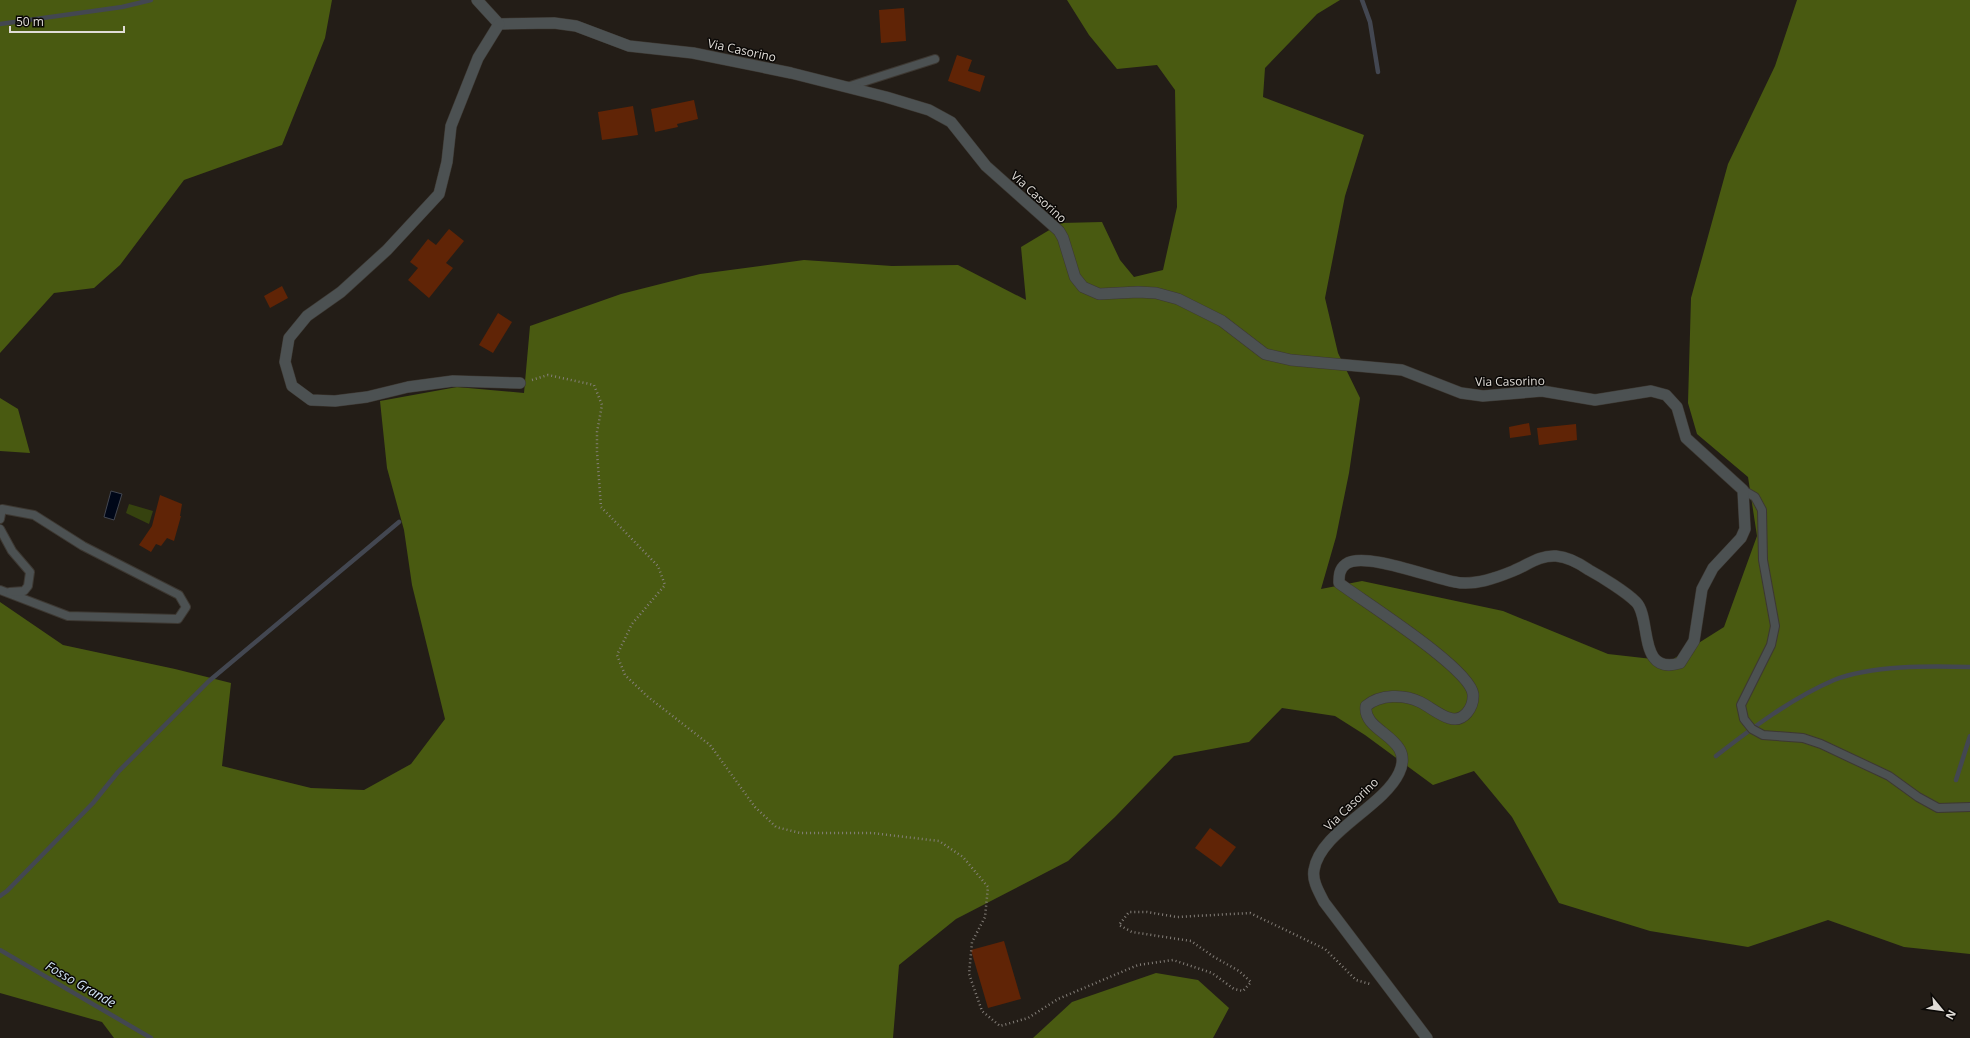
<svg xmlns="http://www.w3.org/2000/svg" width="1970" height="1038" viewBox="0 0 1970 1038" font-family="'Open Sans',sans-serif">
	<rect width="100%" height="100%" fill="#231d17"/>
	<polygon fill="#36420f" points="129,504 153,511 149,524 126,513"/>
	<g fill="#495a11">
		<polygon points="0,0 332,0 325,38 282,145 184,180 120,265 94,288 54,293 0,353"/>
		<polygon points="1067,0 1340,0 1317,14 1265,68 1263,97 1364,135 1345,196 1325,298 1338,353 1360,398 1349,473 1336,537 1321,589 1362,581 1503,611 1608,654 1670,661 1724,627 1757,536 1748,477 1697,434 1688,403 1691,298 1728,164 1775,66 1797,0 1970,0 1970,954 1904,947 1828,920 1748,947 1650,931 1559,903 1512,817 1474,771 1433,785 1365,735 1335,716 1282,708 1249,742 1174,756 1115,817 1068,861 956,919 899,965 893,1038 114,1038 102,1022 0,993 0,602 63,645 175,669 231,683 222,766 311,788 364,790 411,764 445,719 412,585 404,530 387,468 380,401 457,387 524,393 530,326 621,294 700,274 804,260 892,266 958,265 1026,300 1021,247 1061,223 1102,222 1120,260 1134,277 1163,270 1177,207 1175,90 1157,65 1117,69 1089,35"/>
		<polygon points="0,398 18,409 30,453 0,451"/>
		<polygon points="1156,973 1198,980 1229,1008 1213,1038 1033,1038 1072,1002"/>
	</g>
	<polygon fill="#000718" stroke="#434751" points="111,491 122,494 114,520 104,517"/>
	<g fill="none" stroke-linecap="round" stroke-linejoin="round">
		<g stroke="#434751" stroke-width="4.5">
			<polyline points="1362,0 1370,22 1378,72"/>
			<polyline points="0,24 122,7 151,0"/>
			<path d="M1716 756C1752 728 1792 698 1834 680 1872 665 1929 666 1970 667"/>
			<polyline points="1956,780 1970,736"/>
			<polyline points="0,896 7,891 93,803 118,772 209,681 399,522"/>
			<polyline points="0,950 151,1038"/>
		</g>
	</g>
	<g fill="#602406">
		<polygon points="904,8 906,41 881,43 879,10"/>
		<polygon points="957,55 972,60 968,71 985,76 980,92 948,81"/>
		<polygon points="694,100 698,119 677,124 678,127 655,132 651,109"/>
		<polygon points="633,106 638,135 602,140 598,112"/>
		<polygon points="449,229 464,241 446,263 453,268 429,298 408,280 418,268 410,262 428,239 436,245"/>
		<polygon points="282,286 288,298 270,308 264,296"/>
		<polygon points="498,313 512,322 493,353 479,345"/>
		<polygon points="1529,423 1531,435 1510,438 1509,427"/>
		<polygon points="1576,424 1577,440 1539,445 1537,428"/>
		<polygon points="160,495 182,504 180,516 181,516 174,541 167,538 161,546 156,544 151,552 139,545 152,526"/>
		<polygon points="1210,828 1236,847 1221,867 1195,848"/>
		<polygon points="1004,941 1021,999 988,1008 971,950"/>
	</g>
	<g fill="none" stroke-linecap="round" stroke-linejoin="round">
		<defs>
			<g id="service">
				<polyline points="847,87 935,59"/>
				<polyline points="1743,490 1755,497 1762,510 1763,560 1775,626 1771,645 1741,705 1744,719 1752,729 1763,735 1803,738 1821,744 1889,776 1918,797 1938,808 1970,807"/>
				<polyline points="0,519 2,509 34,515 83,546 179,595 186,607 178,619 68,616 0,590"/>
				<polyline points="0,529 12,551 30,572 28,586 24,591 10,592"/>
			</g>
			<g id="minor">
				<path d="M477 0 499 24 554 23 576 26 629 46 693 53 791 73 886 97 929 110 951 122 986 166 1059 231 1063 238 1075 277 1083 287 1099 294 1138 292 1156 293 1178 299 1222 321 1265 354 1291 360 1402 370 1461 393 1483 396 1542 391 1595 400 1651 391 1666 395 1677 407 1686 438 1743 490 1745 529 1741 538 1713 568 1702 589 1694 641 1680 663C1637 676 1652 618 1636 602 1626 592 1602 577 1589 570 1579 563 1568 557 1556 556 1539 555 1528 565 1513 571 1496 578 1474 586 1455 582 1431 578 1364 551 1346 564 1339 569 1339 576 1339 583 1363 601 1470 668 1473 694 1474 707 1464 723 1449 718 1439 715 1430 707 1420 702 1404 694 1380 694 1366 706 1362 733 1416 737 1399 773 1383 807 1320 832 1314 870 1312 881 1319 892 1324 902L1427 1038"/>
				<polyline points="499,24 478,58 451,126 447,162 439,194 387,250 341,292 307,316 289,338 285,362 292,386 311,400 335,401 367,397 408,387 453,381 520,383"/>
			</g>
		</defs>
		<use href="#service" stroke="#3d3832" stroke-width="10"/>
		<use href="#minor" stroke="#3d3832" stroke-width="12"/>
		<polyline stroke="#847f79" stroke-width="2.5" stroke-dasharray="1 3" stroke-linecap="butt" points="532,380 548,375 594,385 602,405 597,432 597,452 601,507 658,566 665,585 632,624 617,655 625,675 648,697 710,745 755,807 776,827 800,833 872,833 939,841 963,857 988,887 985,917 972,942 969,974 982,1011 1000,1026 1028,1018 1058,999 1138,965 1173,960 1212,973 1234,989 1243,991 1251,982 1239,971 1214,957 1191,941 1132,932 1119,925 1129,912 1147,912 1177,917 1250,913 1325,949 1356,980 1370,984"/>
		<use href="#service" stroke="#4c5152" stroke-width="8"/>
		<use href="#minor" stroke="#4c5152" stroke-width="11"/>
	</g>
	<g text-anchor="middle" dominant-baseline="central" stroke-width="3" stroke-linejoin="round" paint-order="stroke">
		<g font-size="12" fill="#e0dcd7" stroke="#0a0806">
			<text transform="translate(742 50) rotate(12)">Via Casorino</text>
			<text transform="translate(1039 197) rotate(42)">Via Casorino</text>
			<text transform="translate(1510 381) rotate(-1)">Via Casorino</text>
			<text transform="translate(1351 804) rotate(-44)">Via Casorino</text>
		</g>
		<g font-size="13" font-style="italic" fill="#d3e6f6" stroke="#0a0806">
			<text transform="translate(81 984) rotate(30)">Fosso Grande</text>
		</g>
	</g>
	<g transform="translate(1942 1010) rotate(119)" stroke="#0a0806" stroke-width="3" paint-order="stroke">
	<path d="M0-3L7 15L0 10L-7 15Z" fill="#e0dcd7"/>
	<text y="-6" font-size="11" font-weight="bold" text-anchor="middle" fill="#e0dcd7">N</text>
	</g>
	<path d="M10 26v6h114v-6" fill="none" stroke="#e0dcd7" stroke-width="2"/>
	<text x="16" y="26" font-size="12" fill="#e0dcd7" stroke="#0a0806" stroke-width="3" paint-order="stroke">50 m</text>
</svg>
